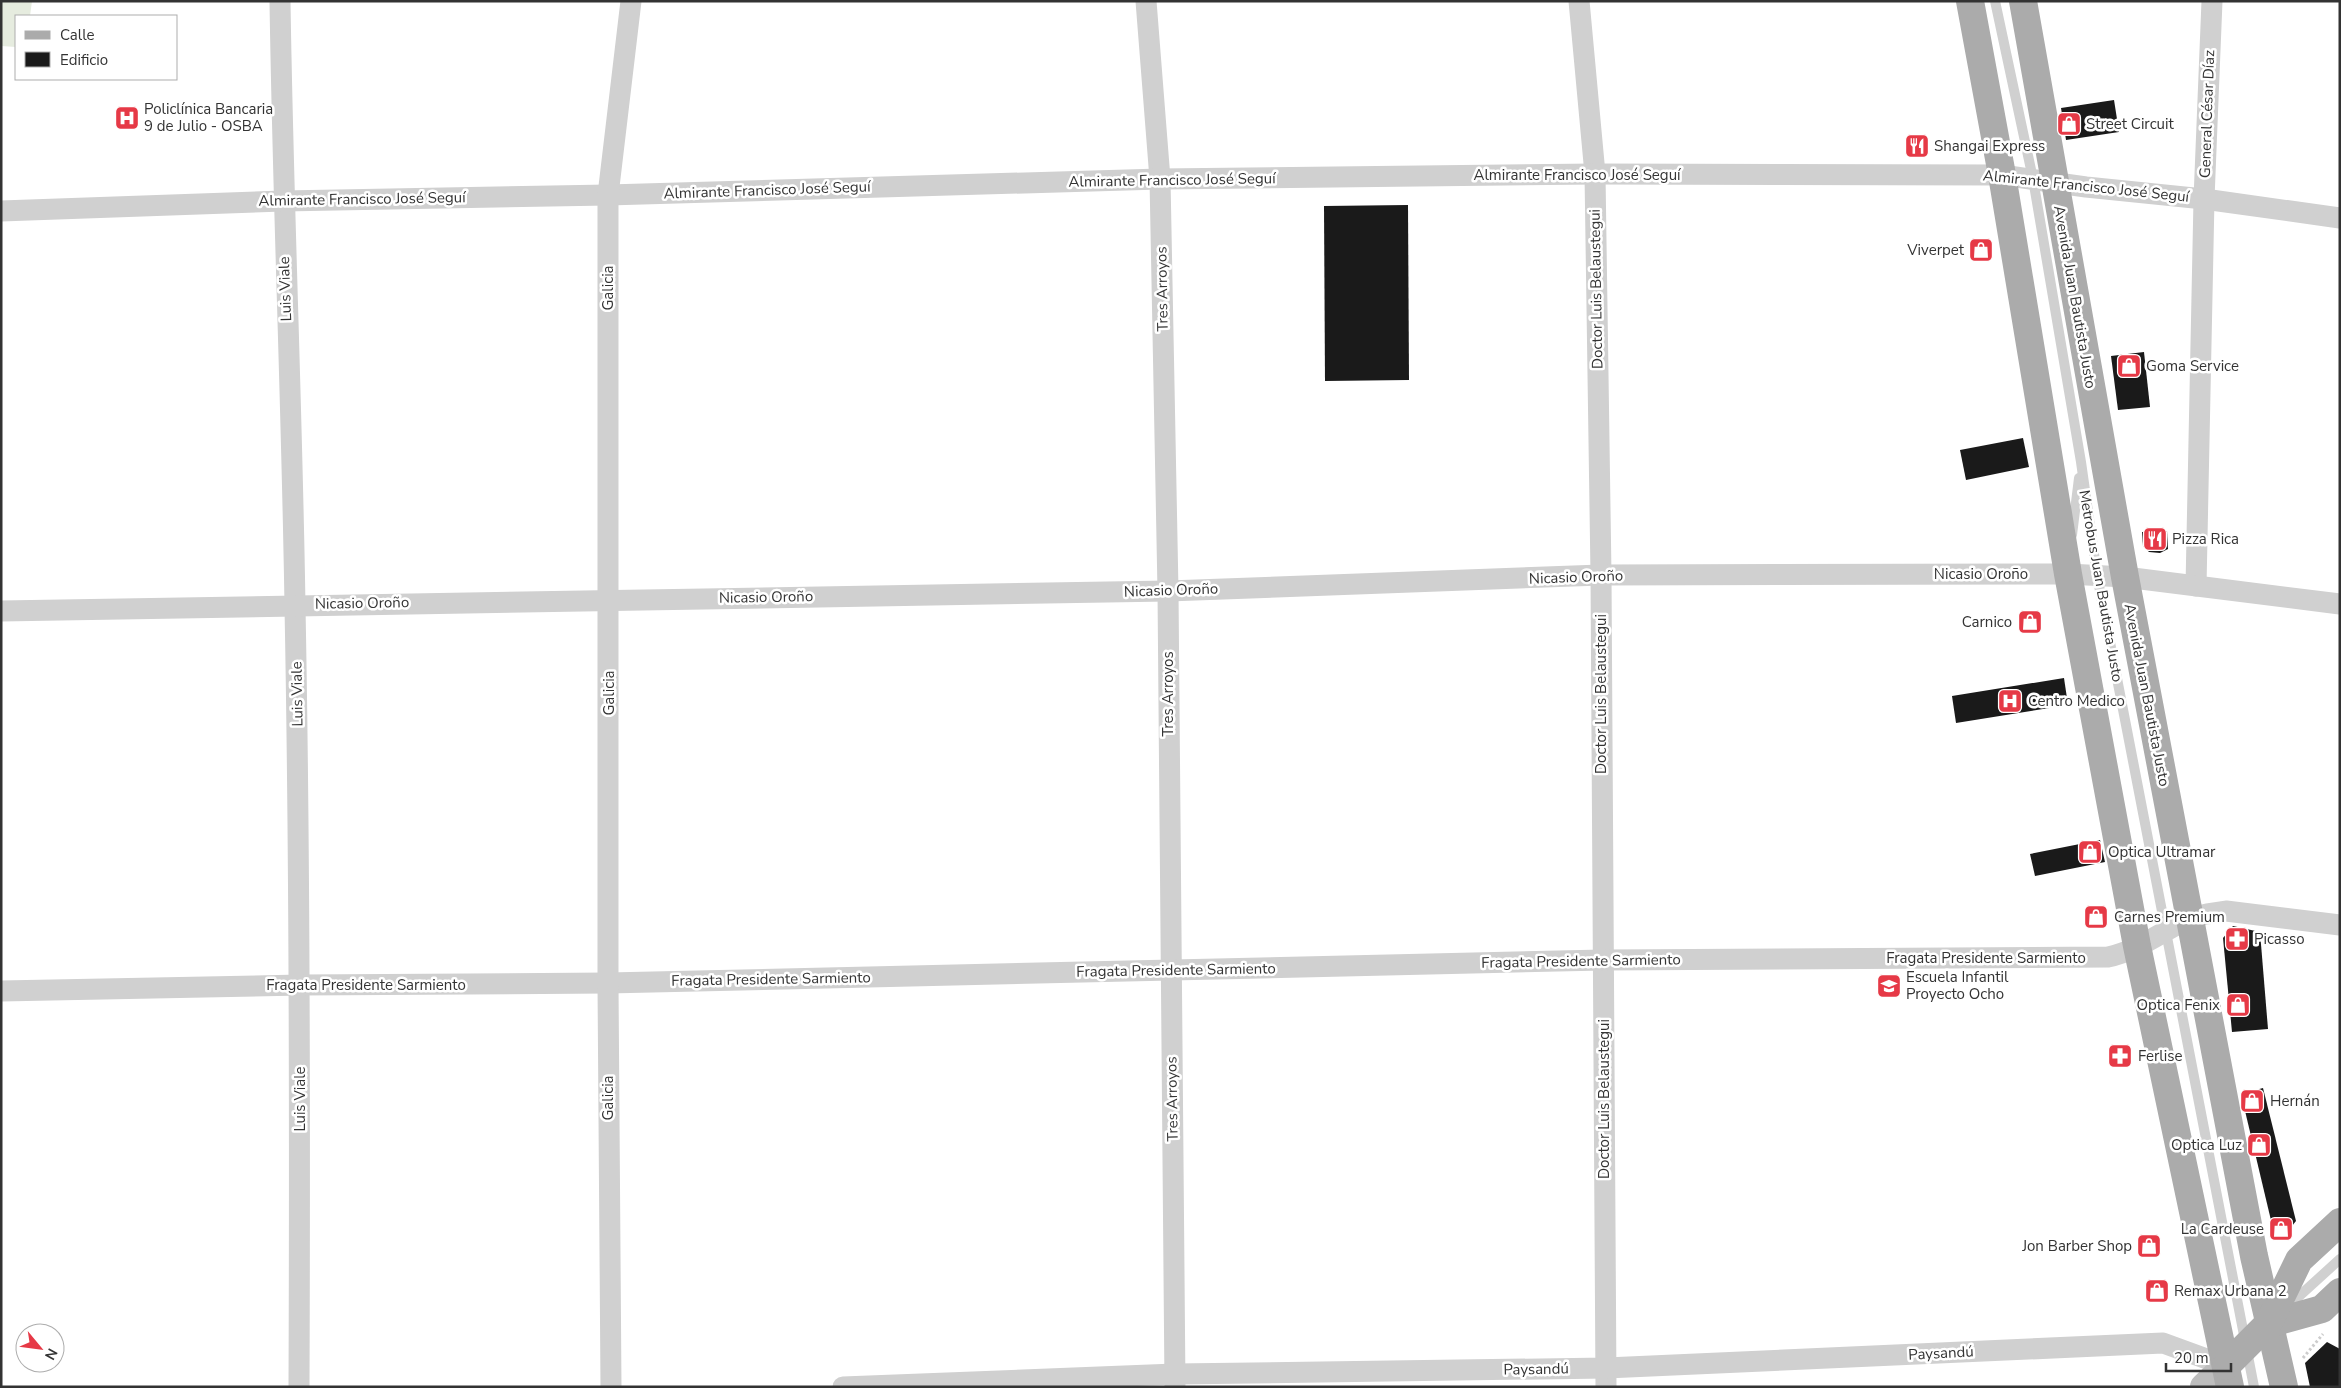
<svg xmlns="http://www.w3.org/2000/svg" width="2341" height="1388" viewBox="0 0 2341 1388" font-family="'Nunito Sans',sans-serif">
	<rect width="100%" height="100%" fill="#fff"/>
	<polygon fill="#e6ecdf" points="1,1 32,1 30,16 16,16 16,47 1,46"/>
	<g fill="#1a1a1a">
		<polygon points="2114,100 2119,132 2066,140 2061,108"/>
		<polygon points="1408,205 1409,380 1325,381 1324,206"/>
		<polygon points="2144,352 2150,407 2118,410 2111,356"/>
		<polygon points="2023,438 2029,467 1966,480 1960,450"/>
		<polygon points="2167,531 2168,549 2160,553 2149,552 2143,546 2142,532"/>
		<polygon points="2064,678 2068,705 1956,723 1952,696"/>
		<polygon points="2100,840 2105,862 2035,876 2030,854"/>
		<polygon points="2233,926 2260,932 2268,1029 2232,1032 2223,938"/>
		<polygon points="2263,1088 2296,1221 2284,1236 2274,1233 2241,1094"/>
		<polygon points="2327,1342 2340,1349 2340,1387 2310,1387 2305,1363"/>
	</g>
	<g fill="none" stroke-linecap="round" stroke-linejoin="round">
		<polyline stroke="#cdcdcd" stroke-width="3" stroke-dasharray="2.5 2.5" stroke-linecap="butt" points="2303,1358 2323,1334"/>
		<g stroke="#d0d0d0" stroke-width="10">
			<polyline points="1995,1 2033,179 2081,462 2097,575 2254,1387"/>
			<polyline points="2072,535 2079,478"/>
			<polyline points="2285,1309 2340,1259"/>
		</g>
		<g stroke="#d0d0d0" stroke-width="21">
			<path d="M280 1C283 203 292 405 295 607 300 867 300 1127 299 1387"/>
			<polyline points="1146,1 1160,179 1168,591 1175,1387"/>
			<polyline points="1579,1 1595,174 1601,575 1606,1387"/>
			<polyline points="1,211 283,201 608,195 1160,179 1595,174 2002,175 2086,187 2204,199 2340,218"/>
			<polyline points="2196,586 2204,199 2212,1"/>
			<polyline points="1,611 1168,591 1601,575 2068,574 2125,577 2340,604"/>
			<path d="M1 991 301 985 608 983 1603 960 2108 957C2137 951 2161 932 2188 919 2200 914 2214 913 2226 911L2340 925"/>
			<polyline points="611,1387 608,983 608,195 631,1"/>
			<polyline points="843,1387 1175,1374 1606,1368 2163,1343 2226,1366"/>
		</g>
		<polyline stroke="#bdbdbd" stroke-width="28" points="2204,1387 2226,1366"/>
		<g stroke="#ababab" stroke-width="28">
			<polyline points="1970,1 2002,175 2068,574 2137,946 2230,1387"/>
			<polyline points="2023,1 2125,577 2254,1256 2284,1387"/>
			<polyline points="2268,1324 2322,1309 2340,1292"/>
			<polyline points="2226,1366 2268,1324 2299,1260 2340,1222"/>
		</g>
	</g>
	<defs>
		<symbol id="hospital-square" viewBox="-11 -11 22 22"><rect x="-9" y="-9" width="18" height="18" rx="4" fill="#e63946" stroke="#fff"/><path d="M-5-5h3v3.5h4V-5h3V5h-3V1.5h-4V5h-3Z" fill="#fff"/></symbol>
		<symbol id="shop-square" viewBox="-11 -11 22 22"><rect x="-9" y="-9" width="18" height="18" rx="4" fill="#e63946" stroke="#fff"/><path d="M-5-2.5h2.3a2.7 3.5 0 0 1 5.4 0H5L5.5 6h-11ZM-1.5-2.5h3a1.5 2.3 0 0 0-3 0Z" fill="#fff"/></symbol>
		<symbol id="restaurant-square" viewBox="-11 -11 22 22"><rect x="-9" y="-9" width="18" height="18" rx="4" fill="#e63946" stroke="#fff"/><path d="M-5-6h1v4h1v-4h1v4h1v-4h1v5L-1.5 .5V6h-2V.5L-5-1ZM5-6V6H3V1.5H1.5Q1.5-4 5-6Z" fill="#fff"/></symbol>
		<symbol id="pharmacy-square" viewBox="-11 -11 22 22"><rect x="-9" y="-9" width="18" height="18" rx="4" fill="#e63946" stroke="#fff"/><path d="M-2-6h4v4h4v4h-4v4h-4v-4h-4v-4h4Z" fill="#fff"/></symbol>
		<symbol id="school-square" viewBox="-11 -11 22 22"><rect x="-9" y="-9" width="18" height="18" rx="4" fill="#e63946" stroke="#fff"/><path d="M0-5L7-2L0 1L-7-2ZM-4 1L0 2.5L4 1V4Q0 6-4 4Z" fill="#fff"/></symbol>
	</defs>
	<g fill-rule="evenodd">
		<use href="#hospital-square" x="113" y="104" width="28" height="28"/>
		<use href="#shop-square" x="2055" y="110" width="28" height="28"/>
		<use href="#restaurant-square" x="1903" y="132" width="28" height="28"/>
		<use href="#shop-square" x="1967" y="236" width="28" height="28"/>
		<use href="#shop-square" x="2115" y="352" width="28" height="28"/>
		<use href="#restaurant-square" x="2141" y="525" width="28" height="28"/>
		<use href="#shop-square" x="2016" y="608" width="28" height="28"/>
		<use href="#hospital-square" x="1996" y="687" width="28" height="28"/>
		<use href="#shop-square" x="2076" y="838" width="28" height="28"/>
		<use href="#shop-square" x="2082" y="903" width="28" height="28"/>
		<use href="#pharmacy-square" x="2223" y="925" width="28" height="28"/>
		<use href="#school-square" x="1875" y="972" width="28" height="28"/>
		<use href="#shop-square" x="2224" y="991" width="28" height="28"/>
		<use href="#pharmacy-square" x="2106" y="1042" width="28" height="28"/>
		<use href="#shop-square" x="2238" y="1087" width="28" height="28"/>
		<use href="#shop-square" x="2245" y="1131" width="28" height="28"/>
		<use href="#shop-square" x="2267" y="1215" width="28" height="28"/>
		<use href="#shop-square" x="2135" y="1232" width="28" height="28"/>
		<use href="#shop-square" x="2143" y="1277" width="28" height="28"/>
	</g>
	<g text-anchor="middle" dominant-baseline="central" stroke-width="5" stroke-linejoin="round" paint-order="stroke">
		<g font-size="15" fill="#333" stroke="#fff" text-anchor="start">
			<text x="144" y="109">Policlínica Bancaria<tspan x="144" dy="17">9 de Julio - OSBA</tspan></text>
			<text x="2086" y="124">Street Circuit</text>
			<text x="1934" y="146">Shangai Express</text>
			<text x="1964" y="250" text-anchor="end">Viverpet</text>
			<text x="2146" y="366">Goma Service</text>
			<text x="2172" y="539">Pizza Rica</text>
			<text x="2012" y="622" text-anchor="end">Carnico</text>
			<text x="2028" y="701">Centro Medico</text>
			<text x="2108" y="852">Optica Ultramar</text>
			<text x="2114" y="917">Carnes Premium</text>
			<text x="2254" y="939">Picasso</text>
			<text x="1906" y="977">Escuela Infantil<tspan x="1906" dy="17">Proyecto Ocho</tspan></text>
			<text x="2220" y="1005" text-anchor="end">Optica Fenix</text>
			<text x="2138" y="1056">Ferlise</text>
			<text x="2270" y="1101">Hernán</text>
			<text x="2242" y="1145" text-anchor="end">Optica Luz</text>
			<text x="2264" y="1229" text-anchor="end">La Cardeuse</text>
			<text x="2132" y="1246" text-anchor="end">Jon Barber Shop</text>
			<text x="2174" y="1291">Remax Urbana 2</text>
		</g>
		<g font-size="15" fill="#333" stroke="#fff">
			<text transform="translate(2207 114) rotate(-88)">General César Díaz</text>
			<text x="1577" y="175">Almirante Francisco José Seguí</text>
			<text transform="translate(1172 180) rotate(-1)">Almirante Francisco José Seguí</text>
			<text transform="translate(2086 186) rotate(6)">Almirante Francisco José Seguí</text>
			<text transform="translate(767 190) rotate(-2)">Almirante Francisco José Seguí</text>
			<text transform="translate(362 199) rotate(-1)">Almirante Francisco José Seguí</text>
			<text transform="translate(608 288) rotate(-90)">Galicia</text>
			<text transform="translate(285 289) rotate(-92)">Luis Viale</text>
			<text transform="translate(1162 289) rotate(-91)">Tres Arroyos</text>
			<text transform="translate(1596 289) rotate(-91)">Doctor Luis Belaustegui</text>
			<text transform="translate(2075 297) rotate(80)">Avenida Juan Bautista Justo</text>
			<text x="1981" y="574">Nicasio Oroño</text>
			<text transform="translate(1576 577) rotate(-2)">Nicasio Oroño</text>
			<text transform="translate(2101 586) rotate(80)">Metrobus Juan Bautista Justo</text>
			<text transform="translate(1171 590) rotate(-2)">Nicasio Oroño</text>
			<text transform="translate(766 597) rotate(-1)">Nicasio Oroño</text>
			<text transform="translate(362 603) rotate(-1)">Nicasio Oroño</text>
			<text transform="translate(609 693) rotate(-90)">Galicia</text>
			<text transform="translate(297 694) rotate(-91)">Luis Viale</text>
			<text transform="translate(1168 694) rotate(-90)">Tres Arroyos</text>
			<text transform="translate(1601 694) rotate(-90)">Doctor Luis Belaustegui</text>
			<text transform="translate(2147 695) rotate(79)">Avenida Juan Bautista Justo</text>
			<text x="1986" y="958">Fragata Presidente Sarmiento</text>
			<text transform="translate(1581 961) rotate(-1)">Fragata Presidente Sarmiento</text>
			<text transform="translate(1176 970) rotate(-1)">Fragata Presidente Sarmiento</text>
			<text transform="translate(771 979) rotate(-1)">Fragata Presidente Sarmiento</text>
			<text x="366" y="985">Fragata Presidente Sarmiento</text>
			<text transform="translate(608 1098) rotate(-90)">Galicia</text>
			<text transform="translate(300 1099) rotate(-90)">Luis Viale</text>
			<text transform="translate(1172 1099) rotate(-91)">Tres Arroyos</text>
			<text transform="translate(1604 1099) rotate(-90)">Doctor Luis Belaustegui</text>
			<text transform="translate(1941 1353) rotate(-3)">Paysandú</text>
			<text transform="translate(1536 1369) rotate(-1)">Paysandú</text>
		</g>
	</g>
	<rect width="2341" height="1388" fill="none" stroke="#333333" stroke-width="5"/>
	<rect x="15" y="15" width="162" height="65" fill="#ffffff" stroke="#adadad"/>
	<rect x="25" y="31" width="25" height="8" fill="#ababab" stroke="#adadad"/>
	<text x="60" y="40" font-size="15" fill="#333333">Calle</text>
	<rect x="25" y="52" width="25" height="15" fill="#1a1a1a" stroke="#adadad"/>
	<text x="60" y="65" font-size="15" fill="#333333">Edificio</text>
	<g transform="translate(40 1348) rotate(119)"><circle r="24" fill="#ffffff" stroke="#adadad"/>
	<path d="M0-4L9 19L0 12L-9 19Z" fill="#e63946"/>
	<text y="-8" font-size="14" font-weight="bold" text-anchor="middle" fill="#333333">N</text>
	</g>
	<path d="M2166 1363v8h65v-8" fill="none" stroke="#333333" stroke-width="2.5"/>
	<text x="2174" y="1363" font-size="15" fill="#333333" stroke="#ffffff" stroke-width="4" paint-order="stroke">20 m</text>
</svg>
